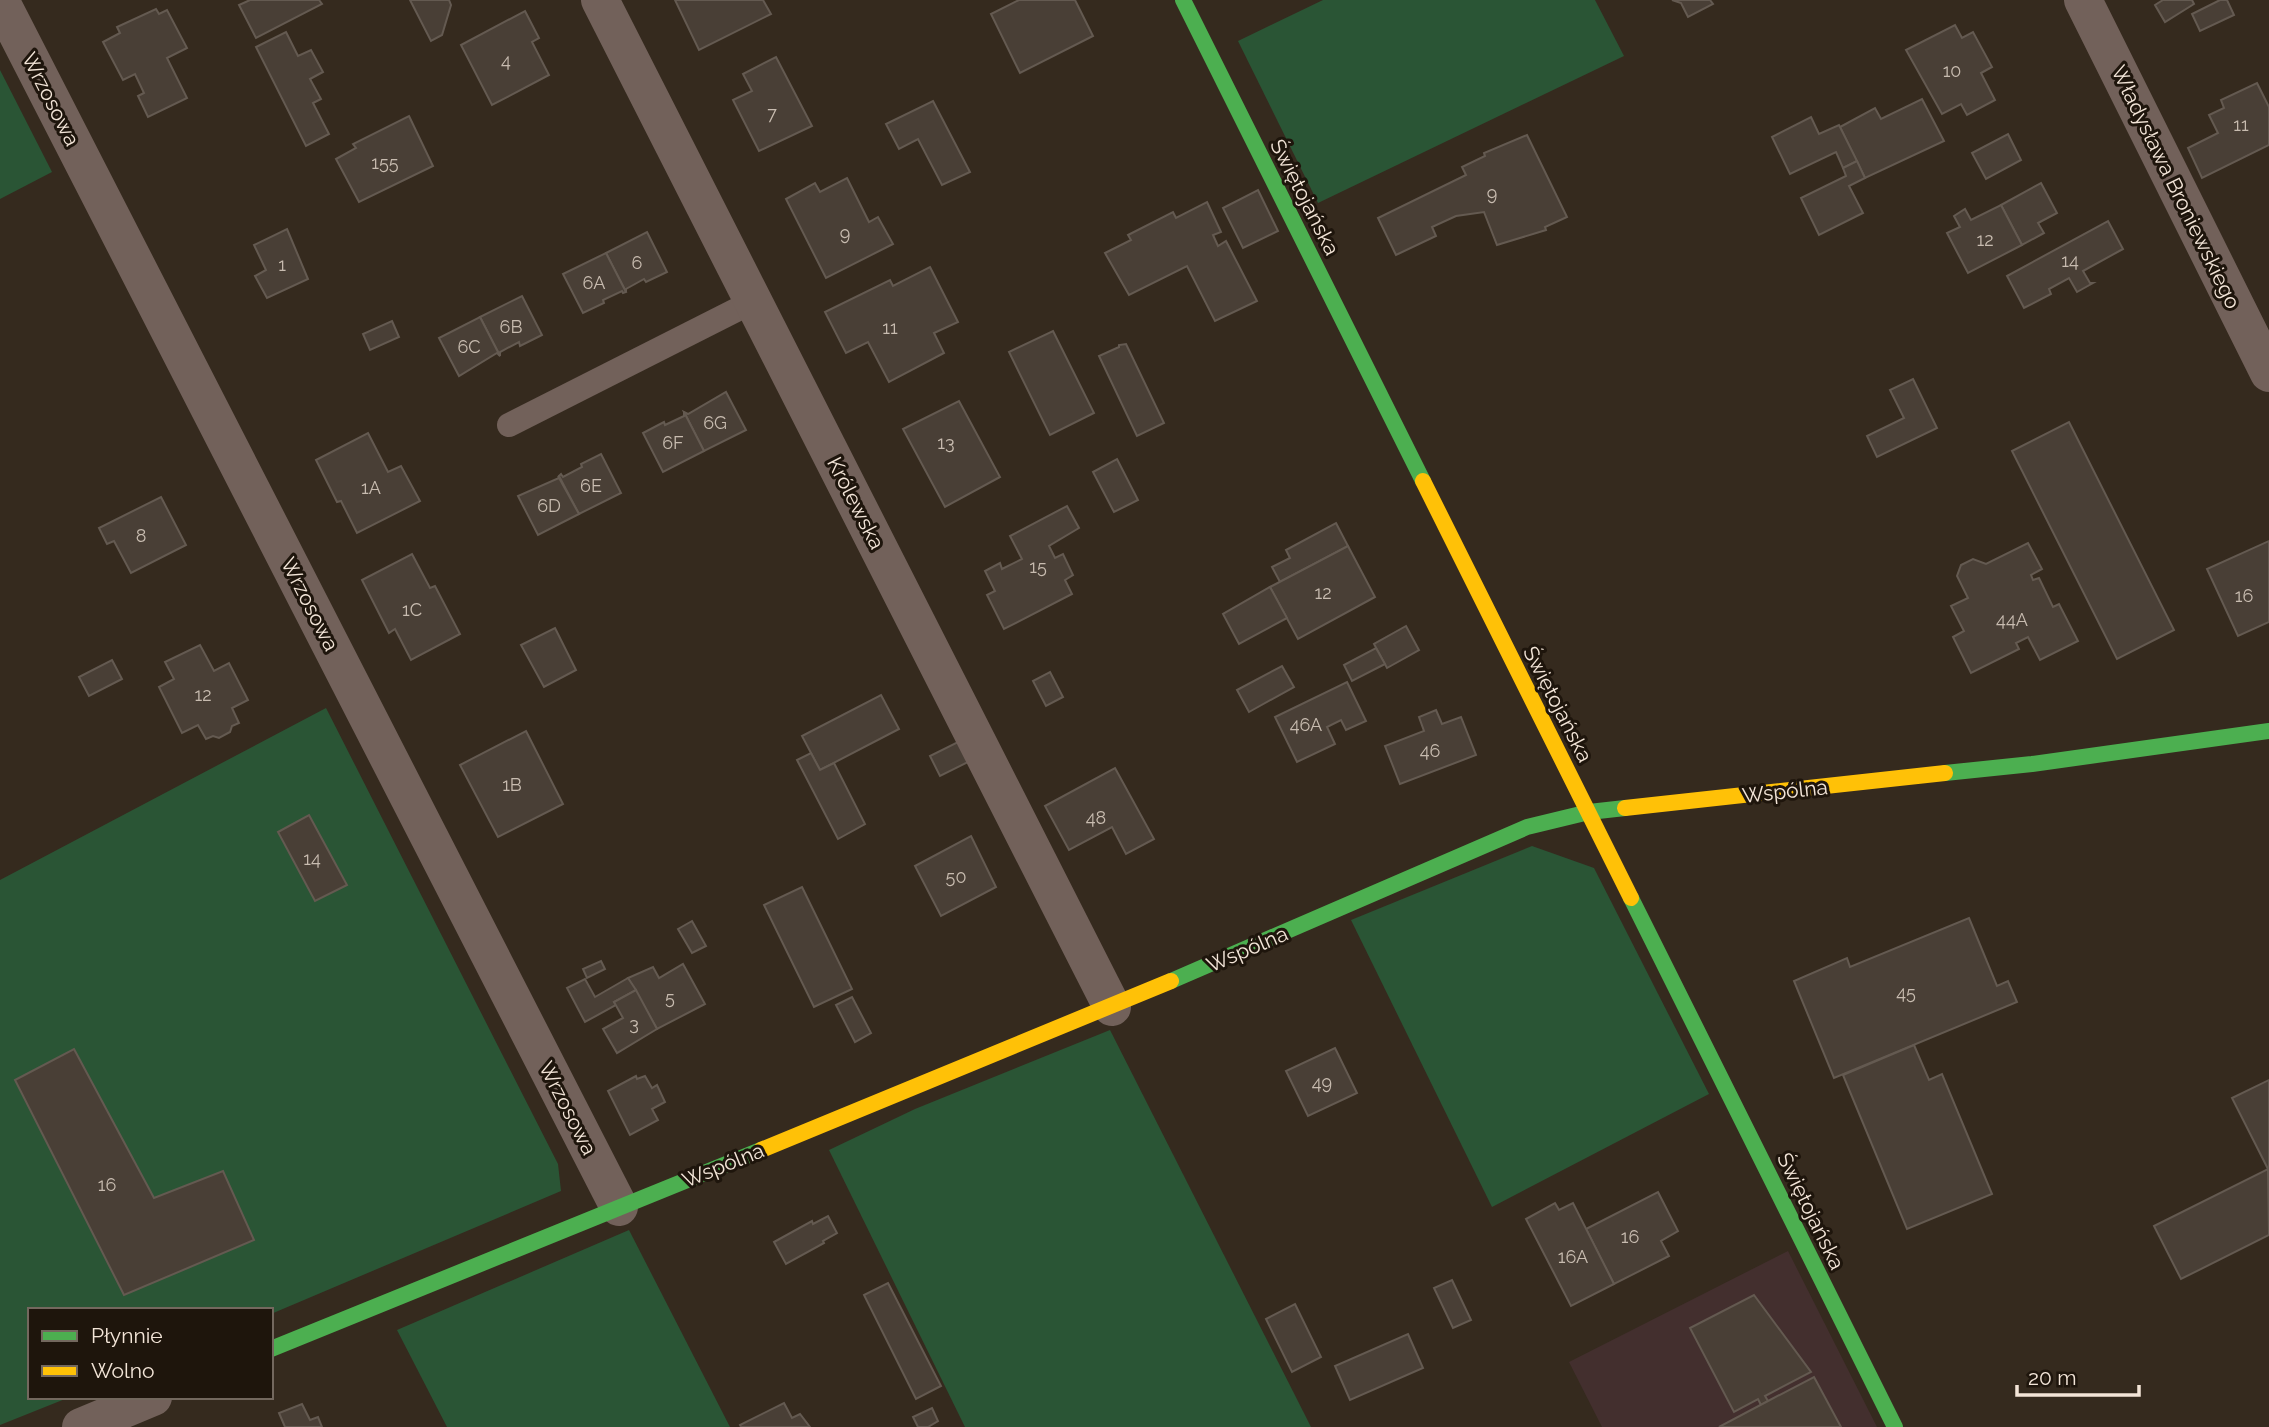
<svg xmlns="http://www.w3.org/2000/svg" width="2269" height="1427" viewBox="0 0 2269 1427" font-family="Raleway,sans-serif">
	<rect width="100%" height="100%" fill="#352a1e"/>
	<polygon fill="#432f2e" points="1788,1251 1877,1427 1602,1427 1569,1362"/>
	<g fill="#2a5535">
		<polygon points="1323,0 1595,0 1624,56 1318,203 1238,41"/>
		<polygon points="0,70 52,172 0,199"/>
		<polygon points="326,708 558,1164 561,1191 271,1314 271,1310 30,1310 30,1397 70,1397 0,1425 0,880"/>
		<polygon points="1532,846 1594,868 1709,1094 1492,1207 1351,920"/>
		<polygon points="1110,1030 1311,1427 965,1427 829,1150 915,1109"/>
		<polygon points="629,1230 730,1427 447,1427 397,1330"/>
	</g>
	<g fill="#493f36" stroke="#645a51" stroke-width="2">
		<polygon points="250,0 319,0 322,4 256,38 239,5"/>
		<polygon points="410,0 449,0 451,5 442,35 431,41"/>
		<polygon points="675,0 763,0 771,14 699,50"/>
		<polygon points="1019,0 1075,0 1093,36 1020,73 991,14"/>
		<polygon points="1672,0 1710,0 1713,4 1688,17 1681,3"/>
		<polygon points="2163,0 2192,0 2194,4 2165,22 2155,5"/>
		<polygon points="2220,0 2227,0 2234,15 2200,31 2192,14"/>
		<polygon points="156,9 159,14 167,10 187,48 167,58 187,98 148,117 138,96 144,93 135,74 123,80 103,42 120,33 117,27"/>
		<polygon points="525,11 539,38 532,42 549,75 492,105 461,45"/>
		<polygon points="1955,25 1962,38 1973,32 1992,67 1981,73 1995,100 1967,115 1961,104 1942,114 1906,50"/>
		<polygon points="286,32 298,56 311,50 323,72 310,79 321,99 313,103 329,134 306,146 256,47"/>
		<polygon points="776,57 812,126 759,151 733,100 752,91 743,74"/>
		<polygon points="2257,83 2269,107 2269,145 2202,178 2188,148 2218,133 2209,115 2224,108 2221,100"/>
		<polygon points="1922,99 1944,141 1865,178 1840,127 1875,108 1881,119"/>
		<polygon points="933,101 970,172 942,185 918,139 899,149 886,124"/>
		<polygon points="409,116 433,166 359,202 336,159 356,148 353,144"/>
		<polygon points="1811,117 1819,134 1839,125 1857,161 1843,168 1836,152 1790,174 1772,137"/>
		<polygon points="2008,134 2021,160 1986,179 1972,153"/>
		<polygon points="1527,135 1567,217 1545,227 1546,230 1497,245 1484,212 1456,216 1432,227 1436,236 1396,255 1378,218 1466,175 1462,167 1485,156 1484,153"/>
		<polygon points="1857,161 1865,178 1849,186 1863,213 1819,235 1801,198 1846,176 1843,168"/>
		<polygon points="847,178 869,222 878,217 893,244 826,278 786,199 815,183 820,192"/>
		<polygon points="2041,183 2057,213 2038,223 2044,233 2022,245 2001,205"/>
		<polygon points="1258,190 1278,231 1243,248 1223,208"/>
		<polygon points="1207,202 1221,232 1213,235 1218,246 1226,241 1257,301 1215,321 1187,266 1129,295 1105,253 1131,240 1128,235 1173,212 1176,218"/>
		<polygon points="2001,205 2022,245 1968,273 1947,233 1960,227 1954,216 1965,209 1971,220"/>
		<polygon points="2108,221 2123,249 2083,271 2090,283 2093,283 2077,292 2069,278 2049,289 2051,294 2024,308 2007,276"/>
		<polygon points="287,229 308,279 267,298 255,276 266,270 254,245"/>
		<polygon points="647,232 667,272 646,282 644,279 626,289 626,292 606,253"/>
		<polygon points="606,253 626,292 623,293 622,291 603,300 604,303 583,313 563,274"/>
		<polygon points="930,267 958,322 934,333 944,353 889,382 868,342 846,353 825,312 890,280 893,286"/>
		<polygon points="522,296 542,335 520,346 519,342 500,352 500,356 480,317"/>
		<polygon points="480,317 500,356 497,353 459,376 439,338"/>
		<polygon points="392,321 399,337 370,350 363,334"/>
		<polygon points="1053,331 1094,413 1050,435 1009,352"/>
		<polygon points="1126,344 1164,423 1137,436 1099,356 1119,347 1119,345"/>
		<polygon points="1913,379 1937,428 1877,457 1867,436 1904,418 1890,390"/>
		<polygon points="726,392 746,430 704,451 684,412 688,414"/>
		<polygon points="959,401 1000,477 945,507 903,429"/>
		<polygon points="684,412 704,451 663,472 643,433 664,422 665,425 684,416"/>
		<polygon points="2069,422 2174,630 2117,659 2012,451"/>
		<polygon points="368,433 388,472 401,466 420,501 357,533 341,501 337,502 316,460"/>
		<polygon points="601,454 621,493 579,514 559,476 561,474 563,477 582,467 581,464"/>
		<polygon points="1117,459 1138,500 1114,512 1093,472"/>
		<polygon points="558,476 579,514 538,535 518,496 559,478"/>
		<polygon points="161,497 186,545 131,573 114,541 107,544 99,528"/>
		<polygon points="1067,506 1079,528 1049,546 1055,558 1063,554 1073,575 1065,580 1072,594 1004,629 987,595 995,591 985,571 1000,563 1002,569 1022,559 1010,536"/>
		<polygon points="1336,523 1348,546 1280,582 1272,567 1290,558 1286,550"/>
		<polygon points="2269,541 2269,622 2238,636 2207,569"/>
		<polygon points="2028,543 2042,569 2031,575 2033,580 2039,578 2053,607 2059,604 2078,641 2040,660 2028,637 2016,643 2019,649 1971,673 1953,637 1964,631 1951,606 1968,598 1957,576 1961,565 1973,559 1986,564"/>
		<polygon points="1348,546 1375,597 1298,639 1270,587"/>
		<polygon points="412,554 430,588 435,586 460,634 411,660 395,629 389,633 362,580"/>
		<polygon points="1270,587 1287,618 1239,644 1223,614"/>
		<polygon points="1406,626 1419,650 1387,668 1374,644"/>
		<polygon points="555,628 576,670 544,687 521,645"/>
		<polygon points="200,645 214,671 229,663 248,700 232,708 239,723 232,726 230,732 219,738 213,736 206,739 198,725 182,733 159,687 174,679 165,662"/>
		<polygon points="1376,648 1385,664 1352,681 1344,665"/>
		<polygon points="112,660 122,679 89,696 79,677"/>
		<polygon points="1282,666 1294,687 1249,712 1237,690"/>
		<polygon points="1050,672 1063,697 1046,706 1033,681"/>
		<polygon points="1347,682 1366,721 1346,730 1341,720 1327,727 1335,744 1297,762 1275,717"/>
		<polygon points="881,695 899,729 820,770 802,736"/>
		<polygon points="1436,710 1442,724 1461,717 1476,755 1400,784 1385,746 1424,731 1419,717"/>
		<polygon points="526,731 563,804 498,837 460,765"/>
		<polygon points="960,741 970,761 940,776 930,756"/>
		<polygon points="811,753 820,770 834,763 865,824 838,839 797,760"/>
		<polygon points="1115,768 1154,839 1126,854 1112,827 1069,850 1045,806"/>
		<polygon points="309,815 347,885 315,901 278,832"/>
		<polygon points="971,836 996,887 941,916 915,866"/>
		<polygon points="802,887 852,989 814,1007 764,905"/>
		<polygon points="1969,918 1997,986 2008,981 2017,1002 1834,1078 1794,981 1847,958 1850,967"/>
		<polygon points="692,921 706,946 692,953 678,929"/>
		<polygon points="601,961 605,969 587,978 583,969"/>
		<polygon points="683,964 705,1004 657,1029 628,978 653,967 659,978"/>
		<polygon points="628,978 636,990 614,1002 616,1005 585,1022 567,988 585,979 595,997"/>
		<polygon points="636,990 657,1029 617,1053 603,1029 623,1018 614,1002"/>
		<polygon points="852,997 871,1033 855,1042 836,1005"/>
		<polygon points="1914,1045 1929,1080 1942,1074 1992,1194 1907,1229 1843,1075"/>
		<polygon points="1335,1048 1357,1093 1308,1116 1286,1071"/>
		<polygon points="74,1049 154,1198 223,1171 254,1240 124,1295 15,1080"/>
		<polygon points="636,1076 637,1079 645,1076 652,1088 657,1085 665,1102 652,1109 658,1120 630,1135 608,1091"/>
		<polygon points="2269,1080 2269,1171 2232,1098"/>
		<polygon points="2268,1169 2269,1235 2181,1279 2154,1226"/>
		<polygon points="1658,1192 1678,1231 1661,1241 1669,1256 1614,1284 1586,1229"/>
		<polygon points="1555,1203 1559,1210 1573,1203 1614,1284 1571,1306 1526,1219"/>
		<polygon points="828,1216 837,1233 823,1241 824,1243 786,1264 774,1242 812,1221 813,1224"/>
		<polygon points="1452,1280 1471,1320 1453,1328 1434,1288"/>
		<polygon points="888,1283 941,1386 916,1399 864,1295"/>
		<polygon points="1754,1295 1811,1372 1765,1396 1768,1401 1761,1405 1758,1399 1734,1412 1690,1328"/>
		<polygon points="1295,1304 1321,1357 1292,1372 1266,1319"/>
		<polygon points="1408,1334 1423,1368 1350,1400 1335,1366"/>
		<polygon points="1814,1377 1841,1427 1719,1427 1768,1401"/>
		<polygon points="784,1403 792,1418 800,1414 810,1427 741,1427 740,1425"/>
		<polygon points="302,1404 310,1420 318,1417 322,1427 285,1427 279,1413"/>
		<polygon points="932,1408 938,1421 928,1427 918,1427 913,1417"/>
	</g>
	<g fill="none" stroke-linecap="round" stroke-linejoin="round">
		<polyline stroke="#72615a" stroke-width="24" points="509,425 754,301"/>
		<g stroke="#72615a" stroke-width="38">
			<polyline points="0,0 619,1207"/>
			<polyline points="600,0 1112,1007"/>
			<polyline points="2083,0 2269,373"/>
			<polyline points="81,1427 153,1397"/>
		</g>
		<g stroke="#4caf50" stroke-width="16">
			<polyline points="1183,0 1423,481"/>
			<polyline points="1945,773 2032,764 2269,731"/>
			<polyline points="1631,898 1895,1427"/>
			<polyline points="1171,981 1527,827 1589,812 1625,808"/>
			<polyline points="271,1349 761,1150"/>
		</g>
		<g stroke="#ffc107" stroke-width="16">
			<polyline points="1423,481 1631,898"/>
			<polyline points="1625,808 1945,773"/>
			<polyline points="761,1150 1171,981"/>
		</g>
	</g>
	<g text-anchor="middle" dominant-baseline="central" stroke-width="6" stroke-linejoin="round" paint-order="stroke">
		<g font-size="18" fill="#c8bcb0">
			<text x="506" y="60">4</text>
			<text x="1952" y="70">10</text>
			<text x="772" y="113">7</text>
			<text x="2241" y="124">11</text>
			<text x="385" y="162">155</text>
			<text x="1492" y="193">9</text>
			<text x="845" y="233">9</text>
			<text x="1985" y="239">12</text>
			<text x="2070" y="260">14</text>
			<text x="637" y="262">6</text>
			<text x="282" y="264">1</text>
			<text x="594" y="282">6A</text>
			<text x="511" y="326">6B</text>
			<text x="890" y="327">11</text>
			<text x="469" y="346">6C</text>
			<text x="715" y="422">6G</text>
			<text x="673" y="442">6F</text>
			<text x="946" y="442">13</text>
			<text x="591" y="485">6E</text>
			<text x="371" y="487">1A</text>
			<text x="549" y="505">6D</text>
			<text x="141" y="535">8</text>
			<text x="1038" y="566">15</text>
			<text x="1323" y="592">12</text>
			<text x="2244" y="595">16</text>
			<text x="412" y="609">1C</text>
			<text x="2012" y="619">44A</text>
			<text x="203" y="694">12</text>
			<text x="1306" y="724">46A</text>
			<text x="1430" y="750">46</text>
			<text x="512" y="784">1B</text>
			<text x="1096" y="817">48</text>
			<text x="312" y="858">14</text>
			<text x="956" y="876">50</text>
			<text x="1906" y="992">45</text>
			<text x="670" y="997">5</text>
			<text x="634" y="1023">3</text>
			<text x="1322" y="1082">49</text>
			<text x="107" y="1184">16</text>
			<text x="1630" y="1236">16</text>
			<text x="1573" y="1256">16A</text>
		</g>
		<g font-size="21" fill="#f3e5d8" stroke="#1e150c">
			<text transform="translate(51 99) rotate(63)">Wrzosowa</text>
			<text transform="translate(2176 187) rotate(64)">Władysława Broniewskiego</text>
			<text transform="translate(1305 197) rotate(63)">Świętojańska</text>
			<text transform="translate(856 503) rotate(63)">Królewska</text>
			<text transform="translate(310 604) rotate(63)">Wrzosowa</text>
			<text transform="translate(1558 704) rotate(63)">Świętojańska</text>
			<text transform="translate(1785 791) rotate(-6)">Wspólna</text>
			<text transform="translate(1247 949) rotate(-23)">Wspólna</text>
			<text transform="translate(568 1108) rotate(63)">Wrzosowa</text>
			<text transform="translate(723 1165) rotate(-22)">Wspólna</text>
			<text transform="translate(1811 1211) rotate(64)">Świętojańska</text>
		</g>
	</g>
	<rect x="28" y="1308" width="245" height="91" fill="#1e150c" stroke="#73685e" stroke-width="2"/>
	<rect x="42" y="1331" width="35" height="10" fill="#4caf50" stroke="#73685e" stroke-width="2"/>
	<text x="91" y="1343" font-size="21" fill="#f3e5d8">Płynnie</text>
	<rect x="42" y="1366" width="35" height="10" fill="#ffc107" stroke="#73685e" stroke-width="2"/>
	<text x="91" y="1378" font-size="21" fill="#f3e5d8">Wolno</text>
	<path d="M2017 1385v10h122v-10" fill="none" stroke="#f3e5d8" stroke-width="3.5"/>
	<text x="2028" y="1385" font-size="21" fill="#f3e5d8" stroke="#1e150c" stroke-width="5" paint-order="stroke">20 m</text>
</svg>
